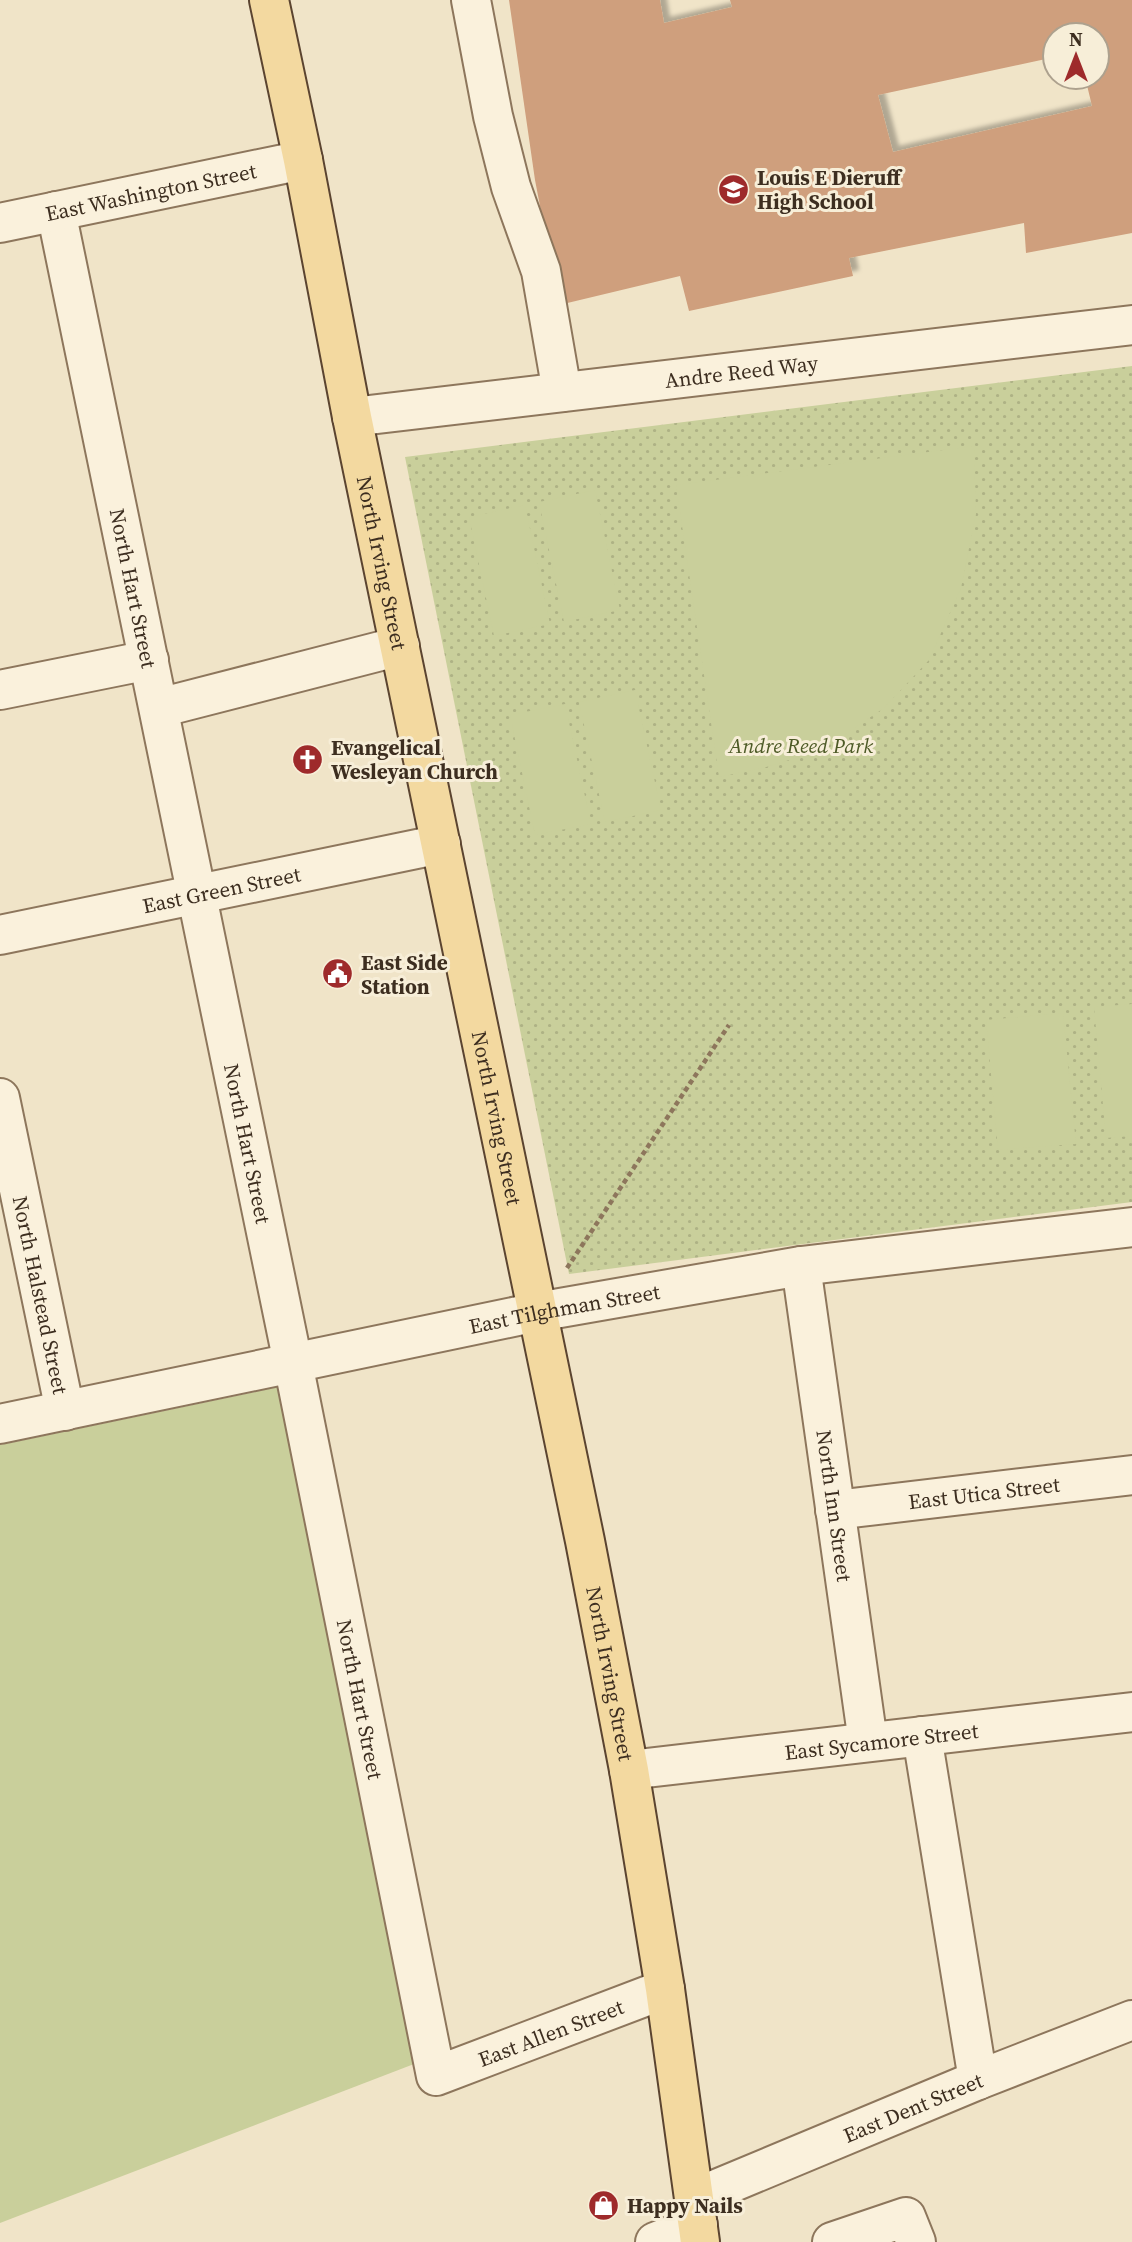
<svg xmlns="http://www.w3.org/2000/svg" width="1132" height="2242" viewBox="0 0 1132 2242" font-family="'Source Serif 4',serif">
	<defs>
		<pattern id="grass-dots" width="8" height="8" patternUnits="userSpaceOnUse" patternTransform="scale(1.75)"><rect width="8" height="8" fill="#c9cf9b"/><path d="M2 2h.1M6 6h.1" fill="none" stroke="#aeb285" stroke-width="1.8" stroke-linecap="round"/></pattern>
		<filter id="shadow"><feDropShadow dx="6" dy="-6" stdDeviation="2" flood-color="#0004"/></filter>
	</defs>
	<rect width="100%" height="100%" fill="#f0e4c8"/>
	<polygon fill="url(#grass-dots)" points="1132,366 1132,1202 569,1274 405,457"/>
	<g fill="#c9cf9b">
		<polygon points="974,446 976,514 961,588 929,660 884,708 822,750 763,768 719,777 676,485"/>
		<polygon points="595,490 620,610 564,622 539,502"/>
		<polygon points="525,505 550,624 494,636 469,517"/>
		<polygon points="635,690 661,810 605,822 579,702"/>
		<polygon points="565,704 591,824 535,835 510,715"/>
		<polygon points="1132,1004 1132,1136 1106,1138 1094,1007"/>
		<polygon points="1063,1013 1076,1144 998,1150 986,1020"/>
		<polygon points="283,1386 414,2064 0,2223 0,1445"/>
	</g>
	<path fill="#cf9f7d" fill-rule="evenodd" filter="url(#shadow)" d="M509 0H660L664 23 732 7 730 0H1132V233L1026 253 1024 223 849 258 853 276 689 311 680 276 559 305 535 180ZM1055 35H1097V77H1085L1092 106 893 152 878 95 1055 57Z"/>
	<g fill="none" stroke-linecap="round" stroke-linejoin="round">
		<defs>
			<g id="minor">
				<polyline points="471,0 493,116 511,187 541,271 562,392"/>
				<path id="s1" d="M56 211 293 1363 436 2076 665 1989"/>
				<path id="s2" d="M0 223 303 160"/>
				<path id="s3" d="M352 417 1132 325"/>
				<polyline points="0,690 149,660"/>
				<polyline points="159,708 400,646"/>
				<path id="s4" d="M0 935 441 844"/>
				<path id="s5" d="M0 1098 65 1411"/>
				<path id="s6" d="M801 1266 868 1742"/>
				<path id="s7" d="M0 1424 537 1312 801 1266 1132 1227"/>
				<path id="s8" d="M835 1510 1132 1475"/>
				<polyline points="922,1736 978,2080"/>
				<path id="s9" d="M629 1770 1132 1712"/>
				<path id="s10" d="M695 2198 978 2080 1132 2020"/>
				<polyline points="655,2242 698,2225"/>
				<polyline points="832,2242 906,2217 916,2242"/>
			</g>
			<g id="major">
				<path id="s11" d="M269 0 303 160 352 417 585 1541 629 1770 665 1989 700 2242"/>
			</g>
		</defs>
		<use href="#minor" stroke="#8d765c" stroke-width="42"/>
		<use href="#major" stroke="#5b4430" stroke-width="42"/>
		<polyline stroke="#8d765c" stroke-width="4.5" stroke-dasharray="5 3.5" stroke-linecap="butt" points="567,1268 729,1025"/>
		<use href="#minor" stroke="#faf1dc" stroke-width="38"/>
		<use href="#major" stroke="#f3d9a0" stroke-width="38"/>
	</g>
	<defs>
		<symbol id="school-disc" viewBox="-11 -11 22 22"><circle r="9.5" fill="#9e2a2b" stroke="#f7eed8"/><path d="M0-5L7-2L0 1L-7-2ZM-4 1L0 2.5L4 1V4Q0 6-4 4Z" fill="#fff"/></symbol>
		<symbol id="church-disc" viewBox="-11 -11 22 22"><circle r="9.5" fill="#9e2a2b" stroke="#f7eed8"/><path d="M-1.2-6h2.4v3.5h3.3v2.4h-3.3V6h-2.4V-.1h-3.3v-2.4h3.3Z" fill="#fff"/></symbol>
		<symbol id="civic-disc" viewBox="-11 -11 22 22"><circle r="9.5" fill="#9e2a2b" stroke="#f7eed8"/><path d="M-.6-6.5H3V-4.5H.6V-3L4-1V1h2V6H-6V1h2V-1L-.6-3ZM-1.2 2.5V6h2.4V2.5Z" fill="#fff"/></symbol>
		<symbol id="shop-disc" viewBox="-11 -11 22 22"><circle r="9.5" fill="#9e2a2b" stroke="#f7eed8"/><path d="M-5-2.5h2.3a2.7 3.5 0 0 1 5.4 0H5L5.5 6h-11ZM-1.5-2.5h3a1.5 2.3 0 0 0-3 0Z" fill="#fff"/></symbol>
	</defs>
	<g fill-rule="evenodd">
		<use href="#school-disc" x="716" y="172" width="35" height="35"/>
		<use href="#church-disc" x="290" y="742" width="35" height="35"/>
		<use href="#civic-disc" x="320" y="956" width="35" height="35"/>
		<use href="#shop-disc" x="586" y="2188" width="35" height="35"/>
	</g>
	<g text-anchor="middle" dominant-baseline="central" stroke-width="6" stroke-linejoin="round" paint-order="stroke">
		<g font-size="21" font-weight="bold" fill="#3d2e20" stroke="#f7eed8" text-anchor="start">
			<text x="757" y="177">Louis E Dieruff<tspan x="757" dy="24">High School</tspan></text>
			<text x="331" y="747">Evangelical<tspan x="331" dy="24">Wesleyan Church</tspan></text>
			<text x="361" y="962">East Side<tspan x="361" dy="24">Station</tspan></text>
			<text x="627" y="2205">Happy Nails</text>
		</g>
		<g font-size="21" fill="#3d2e20" stroke="#f7eed8">
			<text stroke="none"><textPath href="#s2" startOffset="154">East Washington Street</textPath></text>
			<text stroke="none"><textPath href="#s3" startOffset="392">Andre Reed Way</textPath></text>
			<text stroke="none"><textPath href="#s11" startOffset="574">North Irving Street</textPath></text>
			<text stroke="none"><textPath href="#s1" startOffset="385">North Hart Street</textPath></text>
			<text stroke="none"><textPath href="#s4" startOffset="226">East Green Street</textPath></text>
			<text stroke="none"><textPath href="#s11" startOffset="1141">North Irving Street</textPath></text>
			<text stroke="none"><textPath href="#s1" startOffset="952">North Hart Street</textPath></text>
			<text stroke="none"><textPath href="#s5" startOffset="201">North Halstead Street</textPath></text>
			<text stroke="none"><textPath href="#s7" startOffset="576">East Tilghman Street</textPath></text>
			<text stroke="none"><textPath href="#s8" startOffset="150">East Utica Street</textPath></text>
			<text stroke="none"><textPath href="#s6" startOffset="242">North Inn Street</textPath></text>
			<text stroke="none"><textPath href="#s11" startOffset="1708">North Irving Street</textPath></text>
			<text stroke="none"><textPath href="#s1" startOffset="1519">North Hart Street</textPath></text>
			<text stroke="none"><textPath href="#s9" startOffset="254">East Sycamore Street</textPath></text>
			<text stroke="none"><textPath href="#s1" startOffset="2026">East Allen Street</textPath></text>
			<text stroke="none"><textPath href="#s10" startOffset="236">East Dent Street</textPath></text>
		</g>
		<g font-size="21" font-style="italic" fill="#4d5a26" stroke="#f7eed8">
			<text x="801" y="745">Andre Reed Park</text>
		</g>
	</g>
	<g transform="translate(1076 56)"><circle r="33" fill="#f7eed8" stroke="#ada18e" stroke-width="2"/>
	<path d="M0-5L12 26L0 18L-12 26Z" fill="#9e2a2b"/>
	<text y="-10" font-size="19" font-weight="bold" text-anchor="middle" fill="#3d2e20">N</text>
	</g>
</svg>
